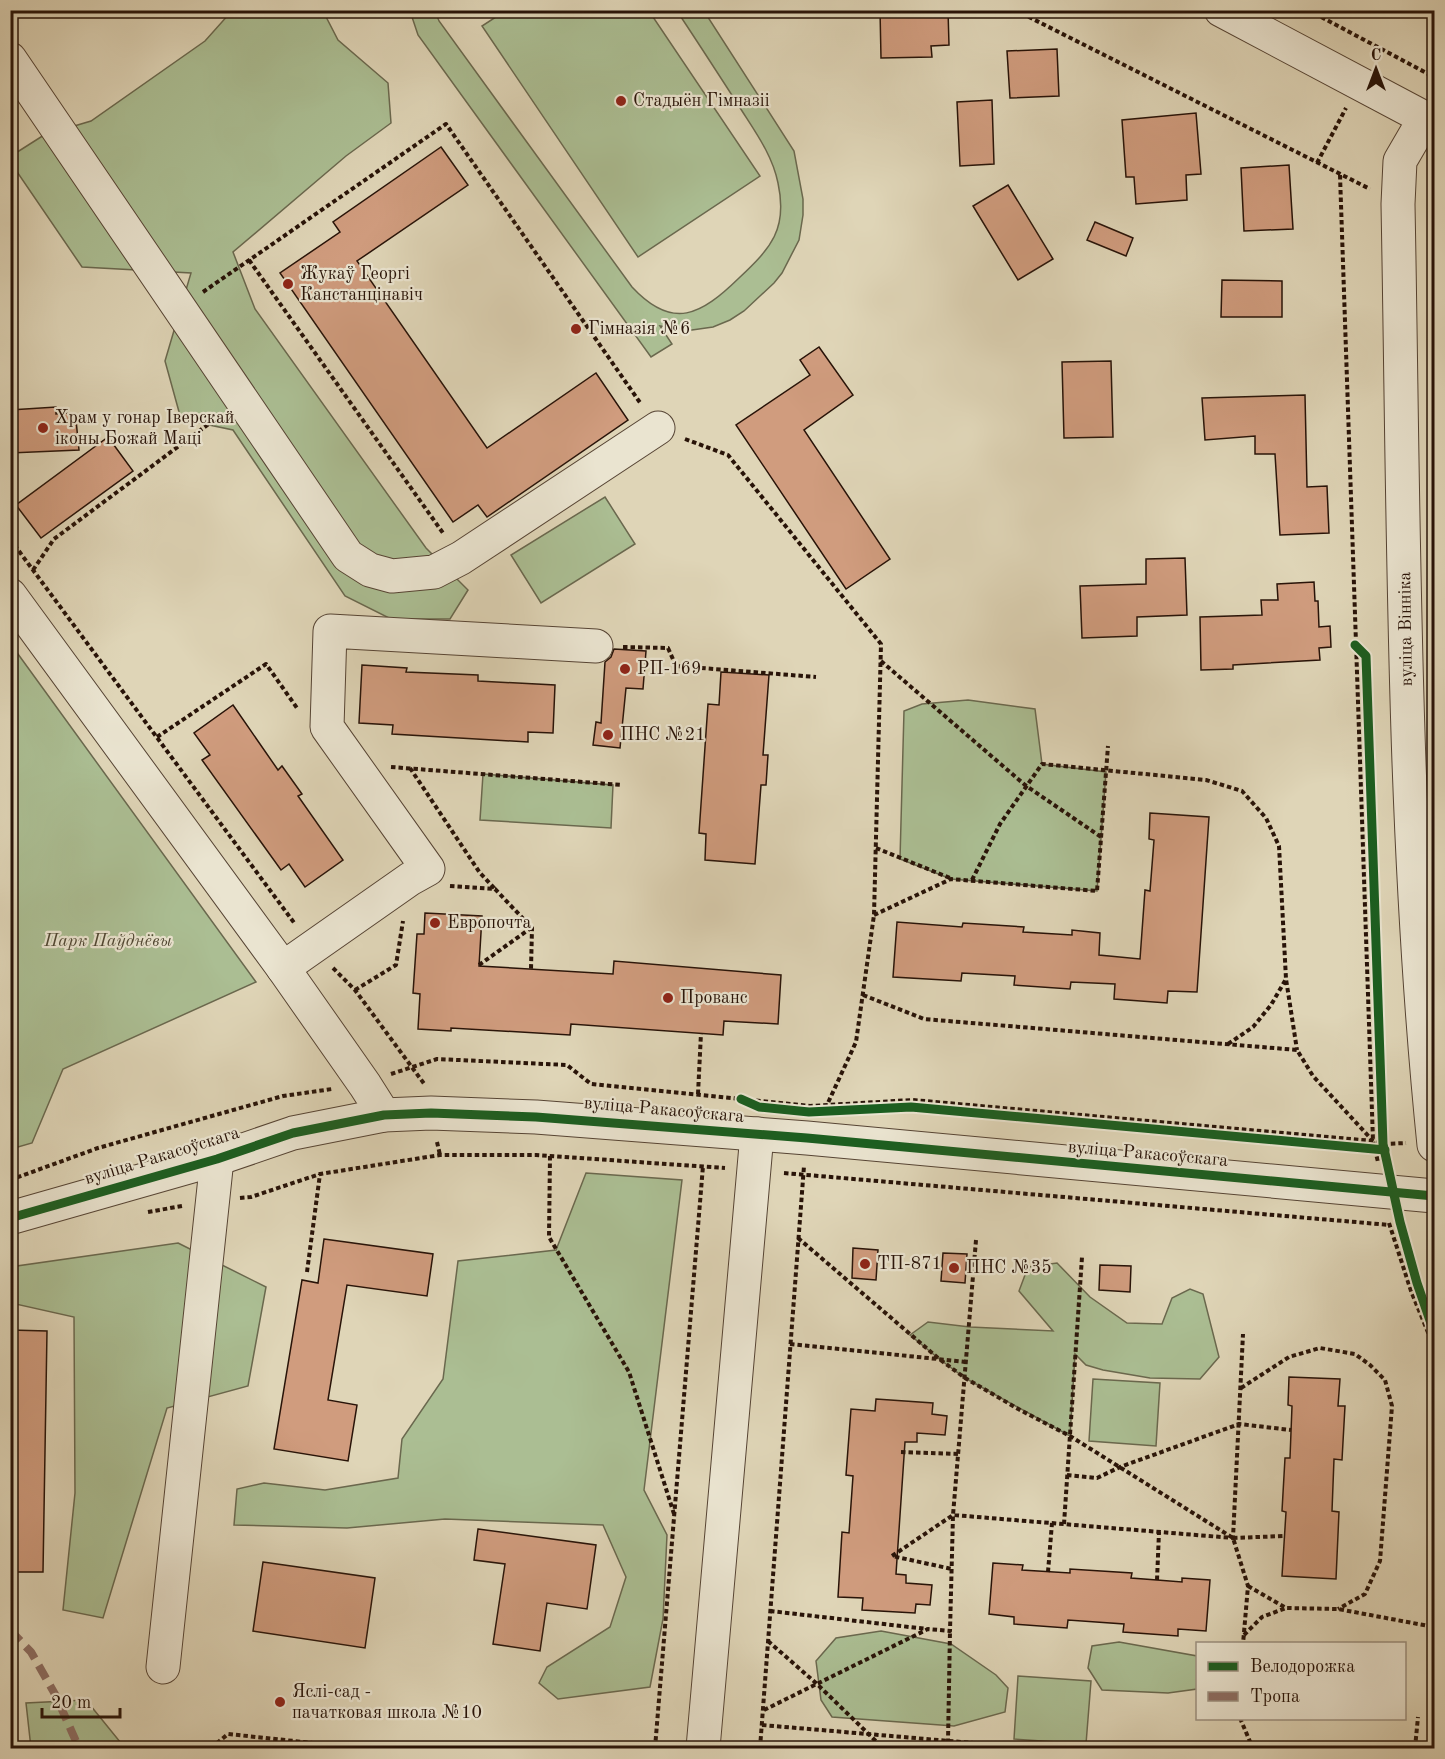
<svg xmlns="http://www.w3.org/2000/svg" width="1445" height="1759" viewBox="0 0 1445 1759" font-family="'Old Standard TT',serif">
	<rect width="100%" height="100%" fill="#dfd5b7"/>
	<filter id="stains"><feTurbulence type="fractalNoise" baseFrequency=".00333" numOctaves="4"/><feColorMatrix values="0 0 0 0 .2 0 0 0 0 .09 0 0 0 0 .02 0 0 0 .5 -.17"/></filter>
	<radialGradient id="worn" r=".72"><stop offset=".6" stop-color="#630" stop-opacity="0"/><stop offset="1" stop-color="#630" stop-opacity=".3"/></radialGradient>
	<g fill="#abbe93" stroke="#6a684e" stroke-width="1.5">
		<polygon points="230,11 323,11 338,40 388,83 391,123 346,156 233,252 255,309 426,548 468,590 450,619 391,619 345,596 233,430 181,419 165,361 191,273 82,267 11,163 11,156 44,135 91,121 205,41 230,13"/>
		<path d="M410 11H435L439 21 632 287C673 331 701 315 739 278 771 248 788 229 778 183 772 153 753 129 737 103 717 72 697 41 677 11H704L794 151 803 199V215L799 240 782 273 774 283 744 311 730 320 713 327 692 330 660 326 672 344 651 357 418 35Z"/>
		<polygon points="505,11 649,11 760,176 638,257 482,26"/>
		<polygon points="605,497 635,544 541,603 511,555"/>
		<polygon points="10,643 256,982 63,1069 32,1143 11,1149"/>
		<polygon points="968,700 1035,709 1042,764 1106,772 1097,891 951,879 900,859 904,711 922,704"/>
		<polygon points="483,774 613,785 611,828 480,820"/>
		<polygon points="586,1173 682,1180 644,1490 667,1535 663,1619 650,1687 558,1699 539,1683 547,1667 610,1627 626,1577 603,1525 445,1519 347,1528 234,1525 237,1489 264,1483 325,1490 398,1478 402,1439 443,1379 458,1261 556,1250"/>
		<polygon points="178,1243 266,1287 248,1386 167,1408 103,1618 63,1610 75,1493 74,1317 11,1303 10,1267"/>
		<polygon points="1057,1263 1090,1297 1127,1323 1162,1324 1172,1298 1190,1289 1203,1294 1219,1357 1200,1379 1150,1378 1103,1370 1086,1365 1075,1354 1070,1436 965,1378 938,1358 910,1335 928,1322 970,1327 1053,1331 1019,1291 1028,1267"/>
		<polygon points="1093,1379 1160,1383 1156,1446 1089,1441"/>
		<polygon points="881,1631 951,1644 996,1675 1008,1688 1005,1712 954,1726 832,1717 821,1700 816,1661 836,1638"/>
		<polygon points="1119,1642 1197,1656 1197,1689 1168,1693 1102,1690 1088,1668 1092,1646"/>
		<polygon points="1018,1676 1091,1681 1086,1744 1014,1739"/>
		<polygon points="86,1700 125,1748 31,1748 26,1703"/>
		<polygon points="948,1742 1032,1748 942,1748"/>
	</g>
	<g fill="#d09c7e" stroke="#281308" stroke-width="1.5">
		<polygon points="880,10 948,10 949,45 931,46 932,57 881,58"/>
		<polygon points="1057,49 1059,96 1010,98 1007,51"/>
		<polygon points="992,100 994,164 960,166 957,102"/>
		<polygon points="1196,113 1201,174 1186,175 1187,200 1136,204 1134,177 1126,177 1122,120"/>
		<polygon points="441,147 468,185 357,261 487,448 596,373 628,420 487,517 478,505 453,522 280,273 340,232 333,222"/>
		<polygon points="1289,165 1293,229 1244,231 1241,168"/>
		<polygon points="1008,185 1053,259 1018,280 973,206"/>
		<polygon points="1095,222 1133,238 1126,256 1087,240"/>
		<polygon points="1222,280 1282,281 1282,317 1221,317"/>
		<polygon points="819,347 853,395 804,430 890,559 846,589 736,425 810,375 800,360"/>
		<polygon points="1111,361 1113,437 1064,438 1062,362"/>
		<polygon points="1305,395 1307,487 1327,486 1329,533 1280,535 1275,454 1255,454 1255,436 1205,440 1202,398"/>
		<polygon points="56,407 56,414 69,413 76,420 79,450 10,453 10,410"/>
		<polygon points="108,437 133,471 41,538 16,505"/>
		<polygon points="1185,558 1187,615 1137,617 1137,636 1082,638 1080,586 1146,584 1146,559"/>
		<polygon points="1314,582 1315,601 1318,601 1319,627 1330,626 1331,647 1319,648 1320,660 1233,665 1233,669 1201,670 1200,617 1262,615 1261,600 1278,600 1277,584"/>
		<polygon points="614,649 646,651 643,689 626,688 620,748 593,745 596,722 601,723 605,662 611,657"/>
		<polygon points="362,665 407,668 406,672 478,675 478,681 555,685 553,733 528,732 528,742 392,734 393,725 359,723"/>
		<polygon points="721,672 769,675 763,755 768,755 766,785 761,785 755,864 705,860 706,834 699,833 708,704 719,705"/>
		<polygon points="233,705 278,770 282,766 302,794 298,796 343,860 305,887 289,864 281,870 202,760 210,755 194,733"/>
		<polygon points="1150,813 1209,817 1197,992 1168,991 1167,1003 1114,999 1115,984 1071,982 1070,989 1014,985 1015,976 962,973 961,981 893,977 897,922 962,927 963,923 1024,927 1023,932 1072,935 1072,930 1100,933 1099,955 1140,959 1145,890 1150,891 1154,840 1149,839"/>
		<polygon points="425,913 482,916 479,966 613,974 614,961 781,975 778,1024 724,1021 723,1035 571,1024 570,1035 451,1028 451,1031 418,1029 420,994 413,993 417,934 424,934"/>
		<polygon points="324,1239 433,1254 427,1296 347,1285 328,1400 357,1405 348,1461 274,1449 302,1280 318,1283"/>
		<polygon points="853,1248 878,1250 876,1280 852,1278"/>
		<polygon points="943,1253 967,1254 965,1283 941,1281"/>
		<polygon points="1100,1265 1131,1266 1130,1292 1099,1290"/>
		<polygon points="10,1330 47,1331 43,1572 10,1572"/>
		<polygon points="1289,1377 1340,1379 1338,1406 1345,1406 1342,1460 1334,1459 1332,1511 1339,1512 1336,1579 1282,1576 1286,1512 1282,1511 1285,1458 1290,1458 1292,1406 1288,1405"/>
		<polygon points="876,1399 933,1403 932,1414 947,1416 945,1435 917,1433 917,1442 905,1442 896,1574 906,1575 906,1583 932,1585 930,1605 916,1604 915,1613 862,1610 863,1598 838,1597 842,1532 849,1533 853,1476 846,1475 851,1409 875,1411"/>
		<polygon points="478,1529 596,1545 587,1609 547,1603 540,1651 493,1644 505,1564 474,1560"/>
		<polygon points="263,1562 375,1578 365,1648 253,1631"/>
		<polygon points="993,1563 1023,1565 1022,1570 1070,1573 1070,1569 1132,1573 1131,1578 1157,1580 1182,1582 1182,1578 1210,1580 1206,1631 1178,1629 1178,1636 1123,1632 1124,1624 1068,1620 1067,1628 1014,1624 1014,1617 989,1614"/>
	</g>
	<g fill="none" stroke-linecap="round" stroke-linejoin="round">
		<defs>
			<g id="minor">
				<polyline points="1221,10 1434,123"/>
				<polyline points="10,59 348,556 370,570 392,576 434,572 461,558 658,428"/>
				<path d="M1425 118 1400 161 1398 204C1404 518 1402 832 1434 1145"/>
				<polyline points="10,595 283,968 365,1085 384,1115"/>
				<polyline points="283,968 410,879 428,869 327,727 330,631 596,646"/>
				<polyline points="10,1218 217,1159 293,1133 384,1115 431,1113 536,1117 807,1138 1434,1196"/>
				<polyline points="163,1667 217,1159"/>
				<polyline points="703,1748 757,1134"/>
			</g>
		</defs>
		<use href="#minor" stroke="#564434" stroke-width="35"/>
		<g stroke="#281308" stroke-width="4" stroke-dasharray="4.5 3" stroke-linecap="butt">
			<polyline points="1015,10 1370,189"/>
			<polyline points="1308,10 1434,77"/>
			<polyline points="1317,163 1346,108"/>
			<polyline points="1340,175 1373,1141 1378,1162"/>
			<polyline points="249,260 443,533"/>
			<polyline points="203,292 446,124 641,404"/>
			<polyline points="685,439 728,455 881,644 874,915 856,1042 827,1105"/>
			<polyline points="10,539 295,924"/>
			<polyline points="33,570 54,539 218,417"/>
			<polyline points="623,647 668,648 676,666 816,677"/>
			<polyline points="881,661 1025,785 1101,837"/>
			<polyline points="157,737 266,664 297,708"/>
			<polyline points="391,767 622,785"/>
			<polyline points="410,768 480,873 495,889"/>
			<polyline points="876,848 950,878"/>
			<polyline points="972,880 1000,824 1042,764 1206,780 1242,791 1266,818 1279,846 1286,979 1297,1050"/>
			<polyline points="450,886 495,889 532,928 531,969"/>
			<polyline points="874,915 951,879 1097,891 1108,746"/>
			<polyline points="479,965 531,928"/>
			<polyline points="333,968 355,990 425,1085"/>
			<polyline points="355,990 396,965 403,921"/>
			<polyline points="863,995 924,1019 1297,1050 1313,1076 1373,1141"/>
			<polyline points="1228,1044 1253,1027 1271,1005 1286,979"/>
			<polyline points="391,1074 437,1059 567,1065 591,1084 810,1106 913,1100 1373,1141 1383,1144 1406,1143"/>
			<polyline points="698,1094 701,1033"/>
			<polyline points="437,1142 440,1155"/>
			<polyline points="550,1156 549,1237 629,1372 674,1514"/>
			<polyline points="784,1173 1390,1225"/>
			<polyline points="10,1180 98,1148 283,1096 332,1089"/>
			<polyline points="240,1198 251,1197 320,1174 440,1155 536,1155 725,1168"/>
			<polyline points="148,1212 182,1206"/>
			<polyline points="1389,1223 1411,1291 1434,1347"/>
			<polyline points="798,1238 938,1358 965,1378 1020,1410 1070,1436 1233,1538 1248,1586 1243,1644"/>
			<polyline points="976,1240 953,1515 1233,1538 1243,1334"/>
			<polyline points="307,1272 320,1174"/>
			<polyline points="790,1344 967,1362"/>
			<polyline points="1241,1388 1289,1357 1320,1348 1355,1354 1370,1365 1385,1380 1392,1406 1380,1561 1365,1594 1338,1609"/>
			<polyline points="901,1452 958,1454"/>
			<polyline points="1067,1475 1097,1478 1120,1467 1239,1424 1291,1430"/>
			<polyline points="1064,1524 1082,1257"/>
			<polyline points="1233,1538 1284,1536"/>
			<polyline points="1048,1572 1052,1523"/>
			<polyline points="1157,1580 1159,1532"/>
			<polyline points="1248,1586 1286,1608 1338,1609 1434,1627"/>
			<polyline points="770,1611 927,1629"/>
			<polyline points="1244,1635 1262,1617 1286,1608"/>
			<polyline points="768,1641 817,1684 883,1748"/>
			<polyline points="764,1710 928,1629 950,1631 953,1515 892,1556 952,1569"/>
			<polyline points="1240,1718 1251,1744 1259,1748"/>
			<polyline points="762,1725 1032,1748"/>
			<polyline points="211,1748 228,1734 360,1748"/>
			<polyline points="655,1748 703,1166"/>
			<polyline points="760,1748 804,1166"/>
			<polyline points="942,1748 948,1742 950,1631"/>
			<polyline points="1415,1748 1418,1717"/>
		</g>
		<use href="#minor" stroke="#eae4d0" stroke-width="33"/>
		<polyline stroke="#8d6e63" stroke-width="8" stroke-dasharray="15 8" stroke-linecap="butt" points="10,1630 31,1652 56,1696 79,1748"/>
		<defs>
			<g id="cycleway">
				<polyline points="1355,645 1366,656 1383,1144 1400,1222 1417,1283 1434,1332"/>
				<polyline points="741,1099 759,1107 809,1112 911,1107 1385,1150"/>
				<polyline points="10,1218 217,1159 293,1133 384,1115 431,1113 536,1117 807,1138 1434,1196"/>
			</g>
		</defs>
		<use href="#cycleway" stroke="#eae4d0" stroke-width="13"/>
		<use href="#cycleway" stroke="#1b5e20" stroke-width="9"/>
	</g>
	<g fill="#8f2418" stroke="#eae4d0" stroke-width="2">
		<circle cx="621" cy="101" r="6"/>
		<circle cx="288" cy="284" r="6"/>
		<circle cx="576" cy="329" r="6"/>
		<circle cx="43" cy="428" r="6"/>
		<circle cx="625" cy="669" r="6"/>
		<circle cx="608" cy="735" r="6"/>
		<circle cx="435" cy="923" r="6"/>
		<circle cx="668" cy="998" r="6"/>
		<circle cx="865" cy="1264" r="6"/>
		<circle cx="954" cy="1268" r="6"/>
		<circle cx="280" cy="1702" r="6"/>
	</g>
	<g text-anchor="middle" dominant-baseline="central" stroke-width="4.5" stroke-linejoin="round" paint-order="stroke">
		<g font-size="18" fill="#281308" stroke="#eae4d0" text-anchor="start">
			<text x="633" y="101">Стадыён Гімназіі</text>
			<text x="300" y="274">Жукаў Георгі<tspan x="300" dy="21">Канстанцінавіч</tspan></text>
			<text x="588" y="329">Гімназія №6</text>
			<text x="55" y="418">Храм у гонар Іверскай<tspan x="55" dy="21">іконы Божай Маці</tspan></text>
			<text x="637" y="669">РП-169</text>
			<text x="620" y="735">ПНС №21</text>
			<text x="447" y="923">Европочта</text>
			<text x="680" y="998">Прованс</text>
			<text x="877" y="1264">ТП-871</text>
			<text x="966" y="1268">ПНС №35</text>
			<text x="292" y="1692">Яслі-сад -<tspan x="292" dy="21">пачатковая школа №10</tspan></text>
		</g>
		<g font-size="18" fill="#281308" stroke="#eae4d0">
			<text transform="translate(1406 629) rotate(-91)">вуліца Вінніка</text>
			<text transform="translate(664 1110) rotate(5)">вуліца Ракасоўскага</text>
			<text transform="translate(1148 1154) rotate(5)">вуліца Ракасоўскага</text>
			<text transform="translate(162 1156) rotate(-17)">вуліца Ракасоўскага</text>
		</g>
		<g font-size="18" font-style="italic" fill="#4f4632" stroke="#eae4d0">
			<text x="108" y="941">Парк Паўднёвы</text>
		</g>
	</g>
	<rect width="1445" height="1759" fill="none" stroke="#dfd5b7" stroke-width="36"/>
	<rect x="12" y="12" width="1421" height="1735" fill="none" stroke="#281308" stroke-width="3"/>
	<rect x="18" y="18" width="1409" height="1723" fill="none" stroke="#281308" stroke-width="1.5"/>
	<rect x="1196" y="1642" width="210" height="78" fill="#eae4d0" stroke="#9c9080" stroke-width="1.5"/>
	<rect x="1208" y="1662" width="30" height="9" fill="#1b5e20" stroke="#9c9080" stroke-width="1.5"/>
	<text x="1250" y="1672" font-size="18" fill="#281308">Велодорожка</text>
	<rect x="1208" y="1692" width="30" height="9" fill="#8d6e63" stroke="#9c9080" stroke-width="1.5"/>
	<text x="1250" y="1702" font-size="18" fill="#281308">Тропа</text>
	<g transform="translate(1376 69)" stroke="#eae4d0" stroke-width="4.5" paint-order="stroke">
	<path d="M0-4.5L10 22L0 15L-10 22Z" fill="#281308"/>
	<text y="-9" font-size="16" font-weight="bold" text-anchor="middle" fill="#281308">С</text>
	</g>
	<path d="M42 1708v9h78v-9" fill="none" stroke="#281308" stroke-width="3"/>
	<text x="51" y="1708" font-size="18" fill="#281308" stroke="#eae4d0" stroke-width="4.5" paint-order="stroke">20 m</text>
	<rect width="100%" height="100%" filter="url(#stains)"/>
	<rect width="100%" height="100%" fill="url(#worn)"/>
</svg>
